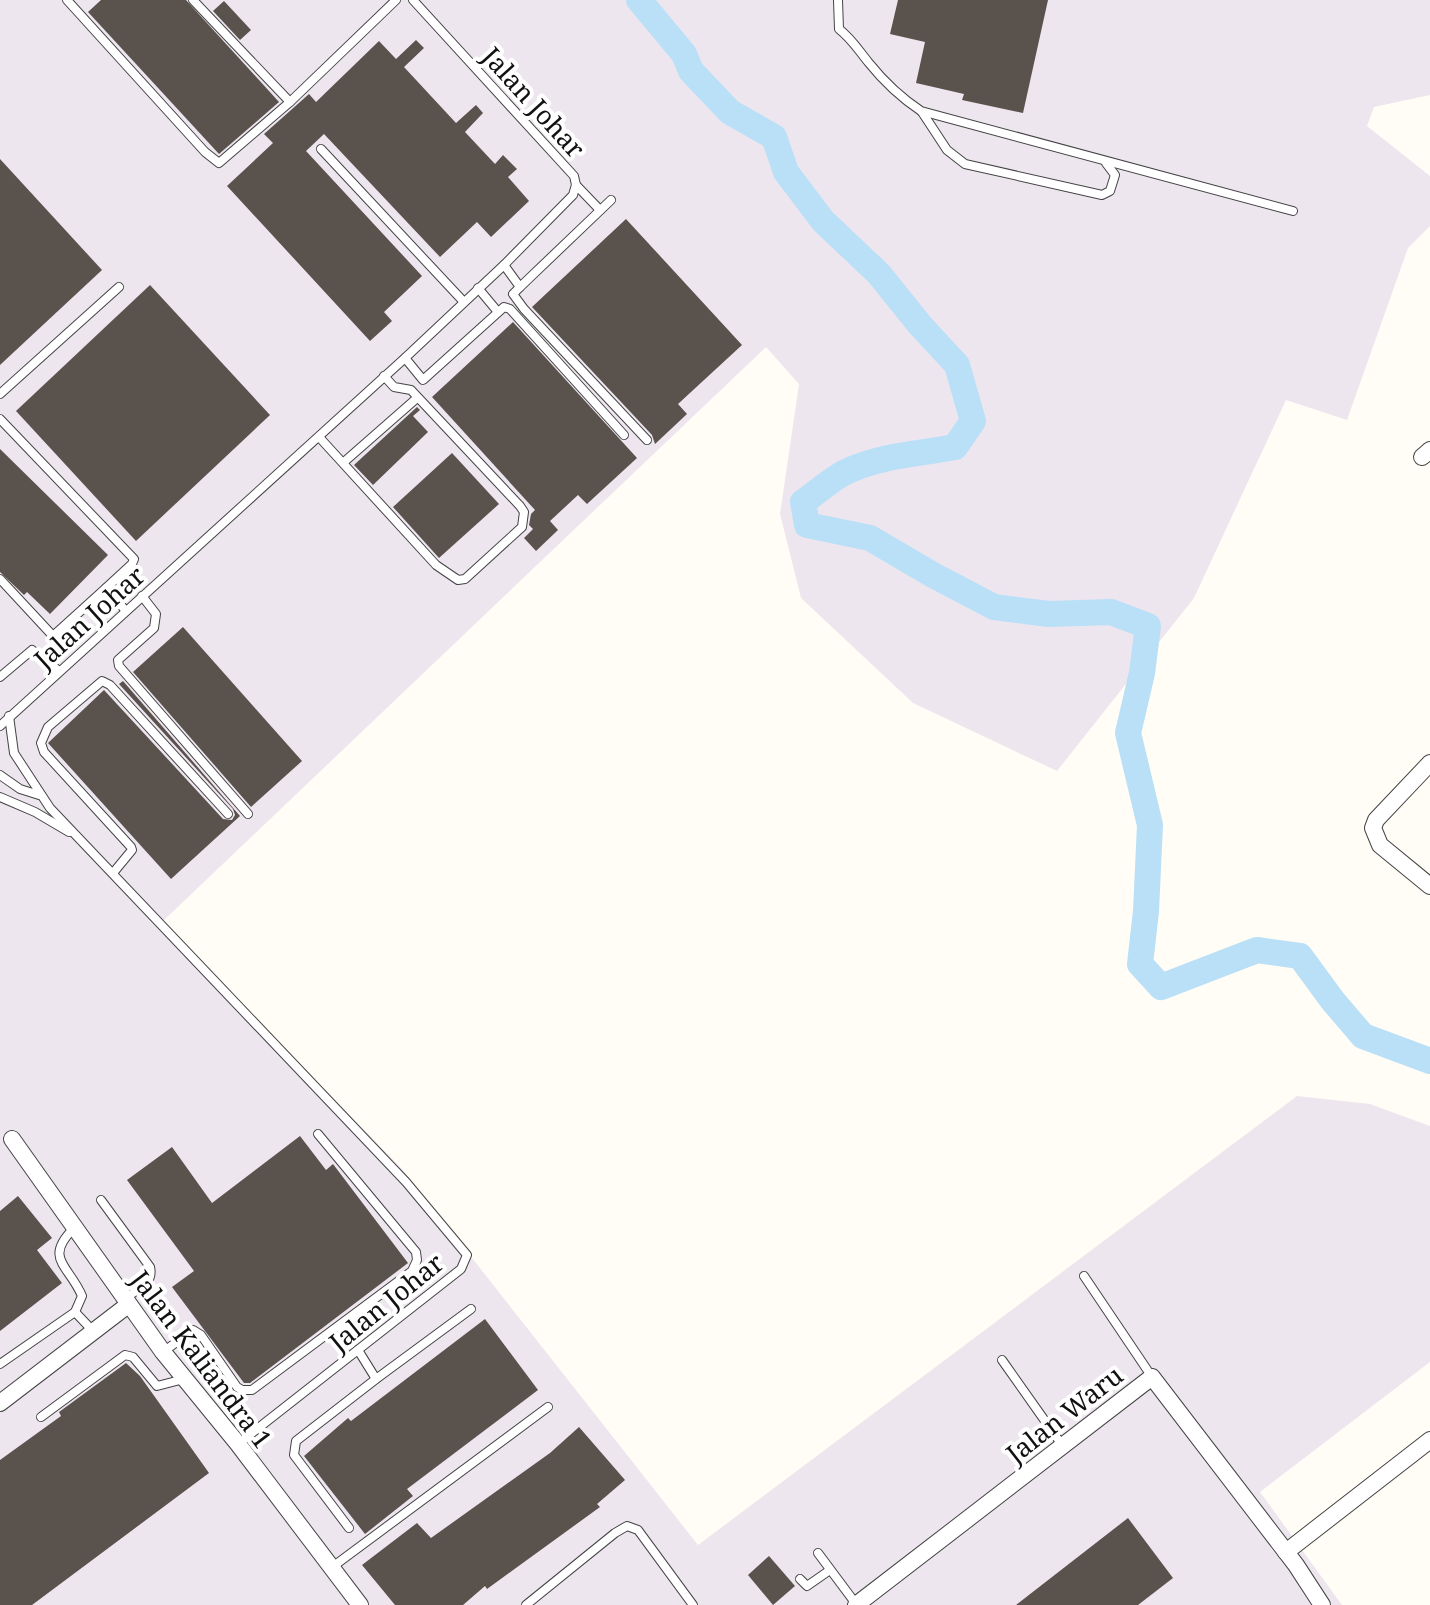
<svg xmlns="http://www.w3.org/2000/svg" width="1430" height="1605" viewBox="0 0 1430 1605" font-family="'Noto Serif',serif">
	<rect width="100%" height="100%" fill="#fffdf5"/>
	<polygon fill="#eee6ef" points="0,0 1430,0 1430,95 1374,107 1367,126 1430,176 1430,226 1408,248 1347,420 1286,400 1194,598 1057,771 913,703 801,598 780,514 799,384 766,347 162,922 402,1169 698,1545 1297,1096 1370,1104 1430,1126 1430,1362 1260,1492 1342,1605 0,1605"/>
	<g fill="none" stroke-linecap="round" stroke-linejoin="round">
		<path stroke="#b9e0f7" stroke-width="26" d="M639 0 684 54 691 71 730 112 774 137 786 172 823 221 879 274 920 325 957 365 973 421 955 447C919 454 884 455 850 470 833 477 818 492 803 502L807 525 870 538 933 575 994 607 1049 614 1111 612 1148 626 1142 673 1128 733 1150 825 1146 911 1140 964 1161 987 1257 950 1300 956 1333 1001 1363 1036 1430 1061"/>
	</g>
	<g fill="#5a524d">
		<polygon points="101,0 186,0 279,102 219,154 88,12"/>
		<polygon points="898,0 1048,0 1023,113 962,100 964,94 916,83 925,42 890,34"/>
		<polygon points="224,1 251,30 240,40 213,11"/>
		<polygon points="416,40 424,48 404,67 456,123 476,105 483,113 465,132 495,164 503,155 517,169 508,177 529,201 491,237 477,222 440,257 324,134 306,151 422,276 384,312 392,321 370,341 227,186 273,143 264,134 309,94 316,102 379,41 396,59"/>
		<polygon points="0,159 102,270 0,365"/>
		<polygon points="626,219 742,345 678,404 687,414 655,444 652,435 532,307"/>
		<polygon points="150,285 270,415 136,541 16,411"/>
		<polygon points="513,322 637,458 587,504 578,495 550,521 558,530 536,551 524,538 533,529 529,525 531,514 535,510 432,397"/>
		<polygon points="417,407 420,410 413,416 428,432 373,485 354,465"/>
		<polygon points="0,449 108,555 50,614 27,592 24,595 0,572"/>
		<polygon points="452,453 499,504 439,558 393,507"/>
		<polygon points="183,627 302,761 251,807 133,672"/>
		<polygon points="123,681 240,816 171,879 48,743 104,690 223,819 232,820 235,815 233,809 119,684"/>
		<polygon points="300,1136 326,1170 333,1164 408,1263 250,1383 244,1383 172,1287 194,1271 127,1180 172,1147 212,1203"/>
		<polygon points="18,1196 52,1238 37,1250 62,1283 0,1331 0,1211"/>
		<polygon points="485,1319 538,1390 407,1489 413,1496 365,1534 304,1456 348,1418 351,1421"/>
		<polygon points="126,1363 140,1376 209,1473 32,1605 0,1605 0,1460 61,1416 59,1412"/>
		<polygon points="579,1427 625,1480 597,1504 600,1507 487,1589 485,1586 463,1605 395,1605 362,1565 417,1523 431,1538 550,1453"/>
		<polygon points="1128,1518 1173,1578 1138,1605 1016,1605"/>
		<polygon points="769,1556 795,1586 773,1605 748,1575"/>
	</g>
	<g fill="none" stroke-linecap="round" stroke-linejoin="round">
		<defs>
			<g id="service">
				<polyline points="67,0 205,152 219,163 290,102 396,0"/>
				<polyline points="193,0 290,102"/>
				<path d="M838 0 839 29C852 39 859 51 869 63 885 83 900 97 921 111L1293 211"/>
				<polyline points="922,112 947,150 965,164 1102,195 1110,191 1115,175 1106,163"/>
				<polyline points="321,149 463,301"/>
				<polyline points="576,185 600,210"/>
				<polyline points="504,265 520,287 513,294 524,309 647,440"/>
				<polyline points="520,287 611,200"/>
				<polyline points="478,288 498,312"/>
				<polyline points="405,358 423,380 504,307 510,309 624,435"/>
				<polyline points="0,394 119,287"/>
				<polyline points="0,419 134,559 132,564 106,588 126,611"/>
				<polyline points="319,437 436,565 458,580 465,579 522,527 524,512 520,506 411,390 394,387 384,376"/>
				<polyline points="344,462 417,398"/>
				<polyline points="0,579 53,636 106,588"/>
				<polyline points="142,596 156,614 154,628 118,660 119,666 248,814"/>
				<polyline points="0,677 32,650 59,671"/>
				<polyline points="9,716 14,753 50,808 406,1182 467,1255 461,1269 238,1444"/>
				<polyline points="0,726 405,358 504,265 573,195 576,185 574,176 413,0"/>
				<polyline points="0,775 20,789 39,795"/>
				<polyline points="0,797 35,812 69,832"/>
				<polyline points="113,873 132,850 131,847 44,752 41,743 48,727 102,681 110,685 228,814"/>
				<path d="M101 1200 150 1267C154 1284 138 1289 125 1298"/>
				<path d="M74 1228C43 1259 69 1265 82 1296L75 1312"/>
				<polyline points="1084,1276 1152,1377"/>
				<polyline points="163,1352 193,1330 201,1335 237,1387 242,1390 252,1390 412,1271 417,1260 416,1252 318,1134"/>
				<polyline points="1002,1360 1062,1445"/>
				<polyline points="0,1364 75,1312 93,1331"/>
				<polyline points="376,1379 471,1309"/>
				<polyline points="41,1417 125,1355 133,1357 157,1386 184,1379"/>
				<polyline points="349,1528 294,1455 296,1441 376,1379 358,1350"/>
				<polyline points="818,1553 856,1604"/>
				<polyline points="331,1568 548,1407"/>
				<polyline points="800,1579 807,1586 830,1570"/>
				<polyline points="526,1605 615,1533 627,1526 638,1530 693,1605"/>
			</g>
			<g id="minor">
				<polyline points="1422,457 1430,450"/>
				<polyline points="1430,763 1376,820 1373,828 1380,845 1430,886"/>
				<polyline points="12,1139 163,1352 238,1444 360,1605"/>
				<polyline points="0,1403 128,1305"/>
				<polyline points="1286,1552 1430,1440"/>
				<polyline points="856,1605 1152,1377 1296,1565 1322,1605"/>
			</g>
		</defs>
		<use href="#service" stroke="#444" stroke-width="10"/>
		<use href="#minor" stroke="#444" stroke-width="18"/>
		<use href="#service" stroke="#fff" stroke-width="8"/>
		<use href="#minor" stroke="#fff" stroke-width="16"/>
	</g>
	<g text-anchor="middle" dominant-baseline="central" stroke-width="8" stroke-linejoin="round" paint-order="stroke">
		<g font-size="26" fill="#111" stroke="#fff">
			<text transform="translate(534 102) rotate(48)">Jalan Johar</text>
			<text transform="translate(89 617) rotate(-42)">Jalan Johar</text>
			<text transform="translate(386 1302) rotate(-39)">Jalan Johar</text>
			<text transform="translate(202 1359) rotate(53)">Jalan Kaliandra 1</text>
			<text transform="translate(1064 1414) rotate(-38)">Jalan Waru</text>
		</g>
	</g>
</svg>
